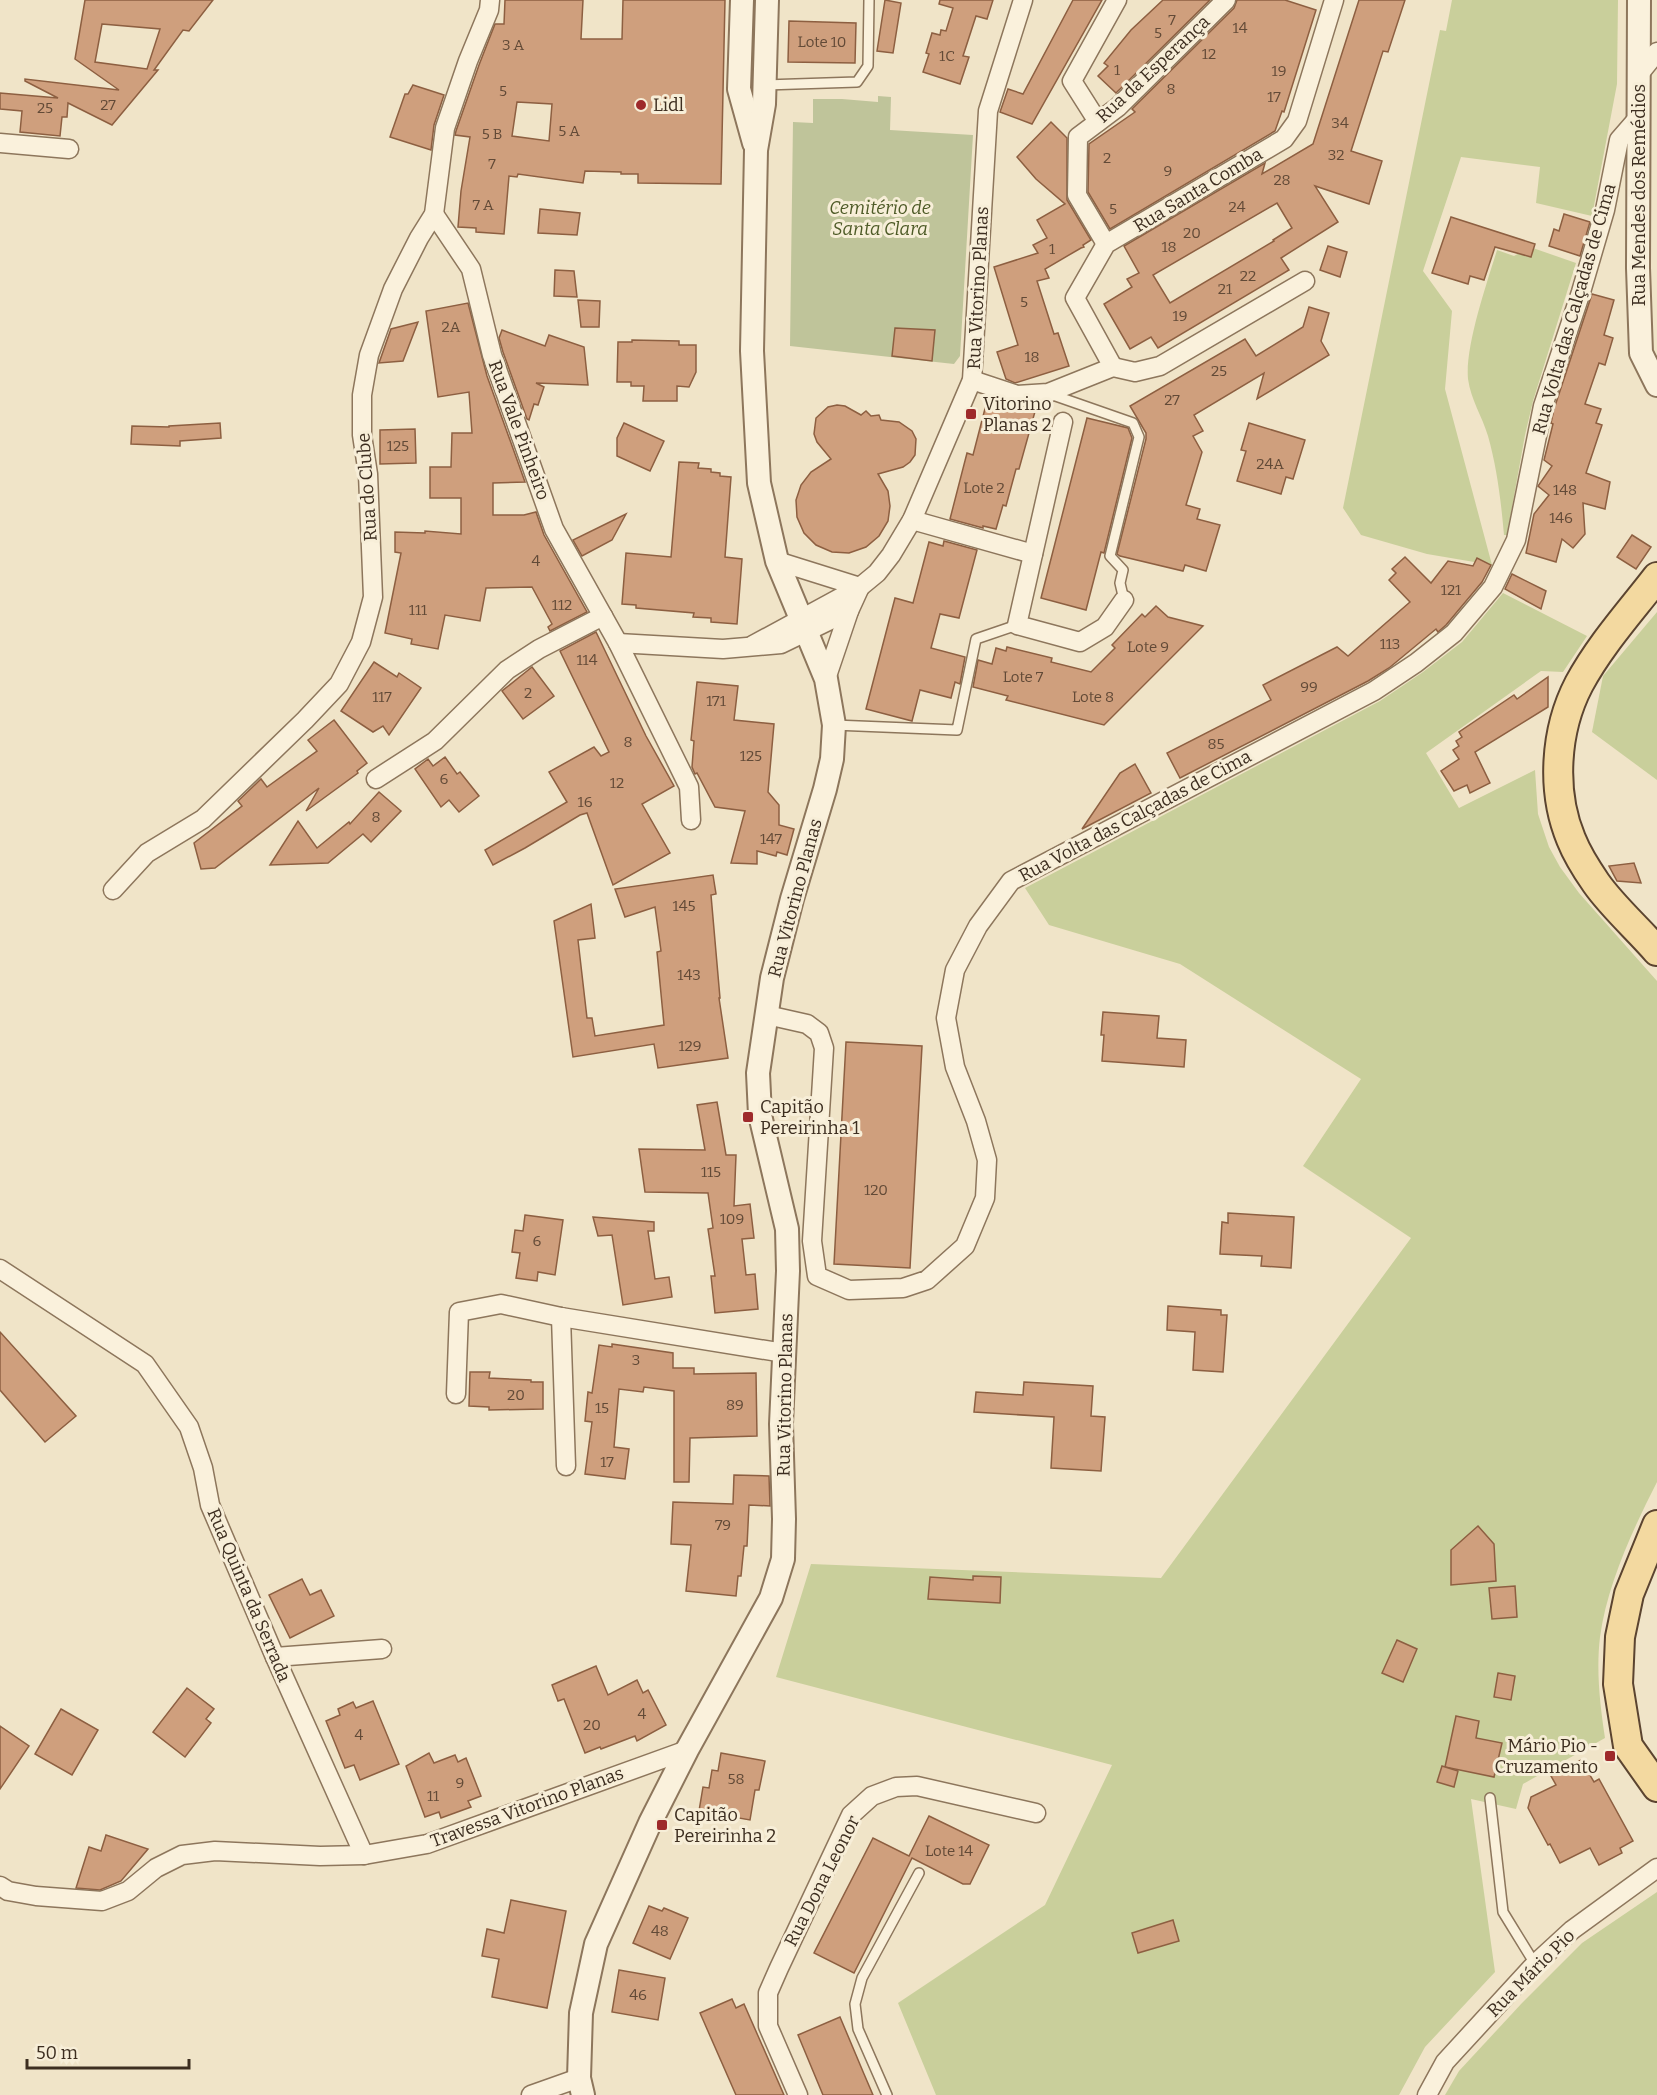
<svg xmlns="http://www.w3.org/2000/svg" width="1657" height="2095" viewBox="0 0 1657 2095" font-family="Bitter,serif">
	<rect width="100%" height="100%" fill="#f0e4c8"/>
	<g fill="#c9cf9b">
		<polygon points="1452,0 1618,0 1617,84 1592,216 1536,203 1540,167 1461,157 1423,271 1452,311 1445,389 1492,565 1427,554 1361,535 1343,508 1440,30 1446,31"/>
		<path d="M1530 247 1576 263 1533 401 1525 435 1507 535H1504C1501 501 1497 468 1488 436 1482 416 1471 400 1468 379 1465 346 1487 283 1497 250L1514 256Z"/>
		<path d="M1503 593 1587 636 1563 672 1541 671 1426 753 1459 808 1535 770 1538 814 1549 847 1560 867 1579 893 1657 981V1482C1633 1529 1607 1585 1600 1637 1596 1671 1600 1704 1605 1738L1523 1784 1516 1809 1471 1799 1495 1972 1425 2047 1399 2095H936L898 2003 1045 1905 1112 1765 776 1677 811 1564 1161 1578 1411 1238 1303 1166 1361 1079 1180 964 1049 925 1025 888 1380 701 1423 672 1462 642Z"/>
		<polygon points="1657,612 1657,780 1592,732 1603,676"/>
		<polygon points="1657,1892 1657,2095 1445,2095 1459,2071 1522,2003 1582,1943"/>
	</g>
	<polygon fill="#bfc49a" points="878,96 891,97 890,130 973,135 960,356 954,364 790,346 793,122 813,123 813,99 842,99 878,102"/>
	<g fill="#cf9f7d" stroke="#8d5f41" stroke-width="1.5" fill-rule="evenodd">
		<path d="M85 0H213L189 31 183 30 154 70H158L112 125 68 103 67 117H62L60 136 20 132 22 111 0 109V93L58 98 25 81V79L119 90 75 59ZM102 24 160 29 147 69 95 62Z"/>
		<path d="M505 0H583L581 39H622L623 0H725L721 184 638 183V174H621V172L585 171 583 183 518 174 517 177 509 176 504 234 476 232V228L458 227 461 191 470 137 455 135 456 131 479 65 495 24H504ZM517 102 552 104 549 141 512 136Z"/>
		<polygon points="885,0 901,3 893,53 877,51"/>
		<polygon points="940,0 993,0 987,19 976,16 963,56 969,57 960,84 923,72 929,54 926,53 932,33 940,35 941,30 946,31 953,8 939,4"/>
		<polygon points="1073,0 1102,0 1032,124 1000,112 1008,89 1023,94"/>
		<polygon points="1163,0 1210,0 1116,93 1098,76 1108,66 1104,63 1131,30"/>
		<polygon points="1237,0 1285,0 1316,10 1284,112 1282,111 1275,131 1110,229 1088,192 1089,144 1135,112 1132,109 1234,8"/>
		<path d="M1359 0H1405L1388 52 1383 51 1351 151 1382 161 1369 204 1315 186 1338 222 1281 258 1289 270 1158 348 1151 337 1130 349 1104 304 1132 287 1127 279 1139 273 1124 246 1265 163 1262 174 1313 144ZM1277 203 1292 228 1273 240 1274 241 1170 303 1153 275Z"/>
		<polygon points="789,21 856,23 855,63 788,62"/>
		<polygon points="413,85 444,95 434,125 431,150 390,137 405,94 408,94"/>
		<polygon points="1051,122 1067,138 1067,200 1091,240 1083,245 1084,247 1081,248 1045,269 1049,278 1037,281 1054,334 1058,333 1069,366 1015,383 1006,379 997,352 1018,345 994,267 1038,253 1033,245 1047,238 1037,220 1065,204 1036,179 1017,157"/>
		<polygon points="540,209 580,213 577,235 538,233"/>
		<polygon points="1564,214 1590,222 1580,256 1549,246 1554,229 1559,231"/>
		<polygon points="1451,217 1535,244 1531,257 1495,247 1484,280 1470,276 1468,284 1432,273"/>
		<polygon points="1328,246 1347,252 1340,277 1320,270"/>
		<polygon points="555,270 574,271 577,297 554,296"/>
		<polygon points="1592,294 1614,300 1604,335 1613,338 1605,365 1599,363 1585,404 1601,409 1596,423 1602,425 1586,473 1610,482 1605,509 1583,503 1585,534 1573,548 1562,539 1556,562 1526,553 1534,514 1549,495 1538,486 1552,466 1544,460 1553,424 1551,423 1554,409"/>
		<polygon points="578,300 600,301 599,327 581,327"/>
		<polygon points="468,303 487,376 525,482 493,483 493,515 524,515 536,512 544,535 587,612 550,631 548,627 552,624 532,587 486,588 480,621 445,615 438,649 411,644 412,639 385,633 401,553 395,552 395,532 425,533 425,531 461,534 461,498 430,498 430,467 451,467 452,433 472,433 469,392 438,397 426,311"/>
		<polygon points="1309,307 1329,313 1321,341 1329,355 1257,399 1264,373 1194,415 1203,431 1193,436 1202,452 1186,505 1200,509 1197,519 1220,525 1206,571 1185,565 1183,571 1120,556 1117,554 1146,439 1146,433 1130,406 1245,339 1256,356 1303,327"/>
		<polygon points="418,322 403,361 379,363 391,329"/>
		<polygon points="895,328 935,330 932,361 892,356"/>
		<polygon points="502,330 545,346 549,335 584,347 588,385 536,383 544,387 538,405 534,404 529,420 527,419 503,352 499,338"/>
		<polygon points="632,340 679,341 679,345 696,345 696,372 689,387 677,386 677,401 643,401 644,386 631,386 631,382 617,382 618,342 632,342"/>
		<polygon points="988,397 1013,406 1036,408 1019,469 1016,469 1006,506 1003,505 996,529 983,526 983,528 950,519 967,453 973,455"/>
		<polygon points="837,405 845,406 861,415 866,411 871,416 879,415 881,420 899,422 912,431 916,439 915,455 910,462 903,467 878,474 888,491 890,506 888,521 879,536 866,547 849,553 832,552 816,545 804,533 797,517 796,500 801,485 811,472 831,459 817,442 814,434 816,418 828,407"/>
		<polygon points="1087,418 1128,428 1132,438 1104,553 1101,552 1086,610 1041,598"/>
		<polygon points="220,423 221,438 180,441 180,446 131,444 132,426 169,427 169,426"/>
		<polygon points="624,423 664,441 650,471 617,456 617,438"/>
		<polygon points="1249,423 1305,440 1293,479 1286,477 1281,494 1237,481 1246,451 1241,450"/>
		<polygon points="415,429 416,463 380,464 380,430"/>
		<polygon points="679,462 699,463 698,468 711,469 711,472 720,473 720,476 731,477 725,557 742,559 737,624 711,622 711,618 693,617 694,613 636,608 636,605 622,604 626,553 671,557"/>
		<polygon points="626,514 612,540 582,556 573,540"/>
		<polygon points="1632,535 1651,547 1636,569 1617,557"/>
		<polygon points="944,541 977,550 959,618 940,614 931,648 965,657 960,684 955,682 951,698 920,690 912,721 866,709 895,598 913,603 929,542 943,546"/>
		<polygon points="1405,557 1431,583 1448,561 1473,566 1477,558 1491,565 1482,582 1446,625 1438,632 1436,629 1389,668 1368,681 1180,778 1167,753 1271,700 1263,685 1337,647 1348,656 1410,602 1389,580 1396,573 1392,569"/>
		<polygon points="1512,574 1546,591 1541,609 1505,589"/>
		<polygon points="1156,606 1168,617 1203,626 1104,725 1006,700 1008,696 973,687 978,660 992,664 996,648 1006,651 1007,647 1052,658 1051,662 1091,672 1115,648 1112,645 1142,614 1145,617"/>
		<polygon points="596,632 646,736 674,786 642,804 670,853 613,885 587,813 580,815 525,848 493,865 485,850 567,802 549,772 594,747 601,756 609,752 560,651"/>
		<polygon points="374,662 397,677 399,673 421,688 389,735 383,726 373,732 341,711"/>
		<polygon points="532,667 554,696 523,719 502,691"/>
		<polygon points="1548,677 1548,707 1475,752 1490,783 1470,793 1467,785 1454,791 1441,771 1459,759 1453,750 1459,746 1456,741 1462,737 1459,732 1514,695 1517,699"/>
		<polygon points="697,682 738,686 734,720 774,724 768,792 779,805 779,825 794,829 787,855 777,852 776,856 757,851 757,864 731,863 745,811 715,807 697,773 695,774 692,767 694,741 691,740"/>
		<polygon points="334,720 367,763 357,771 358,773 306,811 319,788 215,868 201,869 194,843 242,806 238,801 261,779 267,787 317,751 308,740"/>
		<polygon points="445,757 457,774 460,772 479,796 459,812 449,800 441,807 415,769 428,759 433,766"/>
		<polygon points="1135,764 1151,793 1082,829 1120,773"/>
		<polygon points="379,792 401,811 371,842 363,834 328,863 270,865 298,821 317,848 349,822 350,824"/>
		<polygon points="1634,863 1641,883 1617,881 1609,866"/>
		<polygon points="713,875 716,894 711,895 720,998 719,998 728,1058 658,1068 654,1044 573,1057 554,921 591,904 595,938 578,940 587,1018 592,1018 595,1036 664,1025 657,952 661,951 655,907 625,917 615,889"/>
		<polygon points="1103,1012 1159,1016 1157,1038 1186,1040 1184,1067 1102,1061 1104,1035 1101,1035"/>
		<polygon points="846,1042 922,1046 910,1268 834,1264"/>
		<polygon points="717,1102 726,1155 736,1155 734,1206 750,1204 754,1238 742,1239 746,1275 755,1274 758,1309 715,1313 711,1276 715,1276 708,1229 713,1228 708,1193 645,1192 639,1149 705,1150 697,1105"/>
		<polygon points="1228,1213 1294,1217 1291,1268 1261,1266 1262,1256 1220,1254 1222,1222 1228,1223"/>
		<polygon points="525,1215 563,1220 555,1275 538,1272 537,1281 516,1278 520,1253 512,1252 515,1230 523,1231"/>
		<polygon points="593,1217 654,1222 654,1231 648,1231 655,1279 669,1277 672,1297 623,1305 612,1235 598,1236"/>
		<polygon points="1168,1306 1221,1310 1221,1315 1227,1315 1223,1372 1193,1370 1195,1332 1167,1330"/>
		<polygon points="0,1332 76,1416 45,1442 0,1390"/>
		<polygon points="612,1344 673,1353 673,1368 694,1368 694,1374 756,1373 757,1436 690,1438 689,1482 674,1482 674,1391 644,1387 643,1392 619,1389 614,1447 629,1449 625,1479 585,1474 592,1422 585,1421 588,1392 592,1393 599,1345 612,1347"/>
		<polygon points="470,1372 490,1372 489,1378 531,1380 531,1382 543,1382 543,1409 489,1410 489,1407 469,1406"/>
		<polygon points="1024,1382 1093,1386 1091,1416 1105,1417 1101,1471 1051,1468 1054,1417 974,1412 976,1392 1023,1395"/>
		<polygon points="734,1475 769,1476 770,1506 749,1505 747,1546 744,1546 741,1576 738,1576 736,1596 686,1591 691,1545 671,1544 673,1502 733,1504"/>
		<polygon points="1478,1526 1494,1544 1496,1581 1451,1585 1451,1550"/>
		<polygon points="973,1576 1001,1577 1000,1603 928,1599 930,1577 973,1580"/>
		<polygon points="302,1579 310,1595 321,1590 334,1616 290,1638 269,1595"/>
		<polygon points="1515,1586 1517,1617 1492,1619 1489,1588"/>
		<polygon points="1397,1640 1417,1649 1403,1682 1382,1673"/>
		<polygon points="596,1666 608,1695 637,1680 643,1693 648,1690 666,1725 637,1741 635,1736 601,1749 600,1747 585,1753 564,1699 558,1701 552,1685"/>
		<polygon points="1498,1673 1515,1676 1511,1700 1494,1697"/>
		<polygon points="187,1688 214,1709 206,1719 211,1723 185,1757 153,1732"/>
		<polygon points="373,1701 399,1764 360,1780 354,1765 345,1768 326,1721 340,1715 338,1709 353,1702 356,1708"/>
		<polygon points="61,1709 98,1730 72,1775 35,1754"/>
		<polygon points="1456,1716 1479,1721 1476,1738 1502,1743 1494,1777 1445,1767"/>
		<polygon points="0,1726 29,1746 0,1789"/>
		<polygon points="429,1753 434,1763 455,1755 458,1762 466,1758 481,1796 468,1801 471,1807 441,1818 439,1812 425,1817 406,1766"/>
		<polygon points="721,1753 765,1761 759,1790 755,1790 750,1820 699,1811 703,1787 709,1788 712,1770 718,1771"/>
		<polygon points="1581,1760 1594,1782 1599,1779 1633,1841 1620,1848 1622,1853 1599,1865 1590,1848 1560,1863 1550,1844 1548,1845 1528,1808 1531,1797 1556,1785 1551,1776"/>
		<polygon points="1442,1766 1458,1771 1454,1787 1437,1782"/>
		<polygon points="929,1816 989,1845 970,1884 963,1884 912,1858 854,1973 814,1953 873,1838 909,1856"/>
		<polygon points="106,1835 148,1849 121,1881 100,1890 76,1888 89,1847 101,1851"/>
		<polygon points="511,1900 566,1911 547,2008 492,1997 499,1959 482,1956 487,1929 504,1933"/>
		<polygon points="649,1906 662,1911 664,1908 688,1918 670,1959 633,1943"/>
		<polygon points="1173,1920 1179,1941 1138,1953 1132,1933"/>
		<polygon points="619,1970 665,1978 658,2020 612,2012"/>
		<polygon points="732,1999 736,2008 744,2004 784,2095 736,2095 700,2013"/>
		<polygon points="840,2017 864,2074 873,2095 823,2095 798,2035"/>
	</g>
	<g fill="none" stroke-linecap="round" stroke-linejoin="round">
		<defs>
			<g id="service">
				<polyline points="765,85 857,82 868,66 869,0"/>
				<polyline points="1050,394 1133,423 1139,437 1110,556 1123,570 1120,583 1124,600"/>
				<polyline points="834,725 957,730 976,639 1017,625"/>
				<polyline points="1490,1798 1503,1912 1535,1964"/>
				<polyline points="887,2095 858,2029 855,2004 862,1978 919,1873"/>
			</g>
			<g id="minor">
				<polyline points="1639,74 1657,52"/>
				<polyline points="1098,122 1072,81 1117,0"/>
				<polyline points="0,143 69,149"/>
				<polyline points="434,214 471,269 492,355 554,529 618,643 689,787 691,820"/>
				<polyline points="1106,244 1077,195 1078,137 1118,107 1226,0"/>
				<polyline points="1113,367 1075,298 1106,244 1284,139 1297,121 1334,0"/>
				<polyline points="972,380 1017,395 1048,393 1113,367 1135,372 1160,366 1305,281"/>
				<polyline points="1063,422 1017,625 1080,642 1105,627 1124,600"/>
				<polyline points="912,520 1033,554"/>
				<polyline points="777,561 860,587"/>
				<polyline points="618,643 723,649 781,644 849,611"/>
				<polyline points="753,645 860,587"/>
				<polyline points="826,679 849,611 860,587 877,573 891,555 912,520 972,380 988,111 1023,0"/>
				<polyline points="376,779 435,741 507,670 539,649 603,616"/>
				<polyline points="113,890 147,853 203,819 305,720 339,684 361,642 373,597 368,474 362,435 362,395 369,355 393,289 419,238 434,214 445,128 468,61 489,10 490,0"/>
				<polyline points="767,1015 807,1024 819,1033 824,1048 812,1241 817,1276 849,1290 903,1288 927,1280 965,1246 985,1198 987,1160 976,1121 955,1067 946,1018 955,970 978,926 1011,881 1374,691 1416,663 1454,633 1493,587 1516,540 1543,406 1581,292 1605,210 1619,140 1639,117"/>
				<polyline points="0,1269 145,1364 189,1427 203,1468 210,1505 275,1657 364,1855"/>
				<polyline points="561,1317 566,1466"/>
				<polyline points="456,1394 459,1312 501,1304 561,1317 784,1353"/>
				<polyline points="275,1657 382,1649"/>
				<polyline points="0,1886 8,1891 36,1896 102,1901 128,1891 156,1868 182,1855 215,1851 320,1856 364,1855 427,1844 687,1750"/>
				<polyline points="531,2095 579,2078"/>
				<polyline points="798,2095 768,2026 768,1993 779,1968 851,1815 872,1796 896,1787 917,1786 1036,1813"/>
				<polyline points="1427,2095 1445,2062 1535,1964 1572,1930 1657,1868"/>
			</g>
			<g id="tertiary">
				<polyline points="742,0 739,89 754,143"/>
				<polyline points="1639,0 1638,268 1641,353 1657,385"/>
				<polyline points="583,2095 579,2078 581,2013 596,1944 650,1823 687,1750 771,1598 783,1559 784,1519 781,1424 788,1271 787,1229 760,1115 758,1073 772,978 792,899 825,789 832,759 834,725 826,679 777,561 759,483 752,351 756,150 764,104 767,0"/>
			</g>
			<g id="primary">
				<path d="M1657 577C1630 612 1600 645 1579 684 1555 730 1551 791 1571 839 1577 854 1587 870 1596 883 1612 906 1638 929 1657 951"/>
				<polyline points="1657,1525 1629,1594 1620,1637 1618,1684 1628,1746 1657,1787"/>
			</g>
		</defs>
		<use href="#service" stroke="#8d765c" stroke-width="12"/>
		<use href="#minor" stroke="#8d765c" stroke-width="21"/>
		<use href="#tertiary" stroke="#8d765c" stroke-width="26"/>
		<use href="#primary" stroke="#5b4430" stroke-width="32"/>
		<use href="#service" stroke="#faf1dc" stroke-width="9"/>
		<use href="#minor" stroke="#faf1dc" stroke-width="18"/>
		<use href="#tertiary" stroke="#faf1dc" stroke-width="22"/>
		<use href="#primary" stroke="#f3d9a0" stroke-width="28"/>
	</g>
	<g fill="#9e2a2b" stroke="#f7eed8" stroke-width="2">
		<circle cx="641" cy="105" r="6"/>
		<rect x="965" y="408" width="12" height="12" rx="3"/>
		<rect x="742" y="1111" width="12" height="12" rx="3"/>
		<rect x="1604" y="1750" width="12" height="12" rx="3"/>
		<rect x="656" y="1819" width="12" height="12" rx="3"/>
	</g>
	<g text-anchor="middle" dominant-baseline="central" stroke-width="6" stroke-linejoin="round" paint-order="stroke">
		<g font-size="15" fill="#624a37">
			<text x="1172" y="20">7</text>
			<text x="1240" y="28">14</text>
			<text x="1158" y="33">5</text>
			<text x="822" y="42">Lote 10</text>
			<text x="513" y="45">3 A</text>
			<text x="1209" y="54">12</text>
			<text x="947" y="56">1C</text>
			<text x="1117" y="70">1</text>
			<text x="1279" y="71">19</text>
			<text x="1171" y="89">8</text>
			<text x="503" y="91">5</text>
			<text x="1274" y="97">17</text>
			<text x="108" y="105">27</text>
			<text x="45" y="108">25</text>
			<text x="1340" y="123">34</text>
			<text x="569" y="131">5 A</text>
			<text x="492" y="134">5 B</text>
			<text x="1336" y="155">32</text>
			<text x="1107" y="158">2</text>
			<text x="492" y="164">7</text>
			<text x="1168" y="171">9</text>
			<text x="1282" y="180">28</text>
			<text x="483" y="205">7 A</text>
			<text x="1237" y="207">24</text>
			<text x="1113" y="209">5</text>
			<text x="1192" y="233">20</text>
			<text x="1169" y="247">18</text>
			<text x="1052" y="249">1</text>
			<text x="1248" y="276">22</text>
			<text x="1225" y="289">21</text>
			<text x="1024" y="302">5</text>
			<text x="1180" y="316">19</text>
			<text x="451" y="327">2A</text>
			<text x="1032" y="357">18</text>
			<text x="1219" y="371">25</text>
			<text x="1172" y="400">27</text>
			<text x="398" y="446">125</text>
			<text x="1270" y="464">24A</text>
			<text x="984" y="488">Lote 2</text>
			<text x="1565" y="490">148</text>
			<text x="1561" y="518">146</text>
			<text x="536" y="561">4</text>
			<text x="1451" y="590">121</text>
			<text x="562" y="605">112</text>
			<text x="418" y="610">111</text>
			<text x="1390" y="644">113</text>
			<text x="1148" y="647">Lote 9</text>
			<text x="587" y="660">114</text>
			<text x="1023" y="677">Lote 7</text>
			<text x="1309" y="687">99</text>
			<text x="528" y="693">2</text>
			<text x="382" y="697">117</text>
			<text x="1093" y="697">Lote 8</text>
			<text x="716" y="701">171</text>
			<text x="628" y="742">8</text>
			<text x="1216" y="744">85</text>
			<text x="751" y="756">125</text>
			<text x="444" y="779">6</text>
			<text x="617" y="783">12</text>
			<text x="585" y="802">16</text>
			<text x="376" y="817">8</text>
			<text x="771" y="839">147</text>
			<text x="684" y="906">145</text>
			<text x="689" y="975">143</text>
			<text x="690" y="1046">129</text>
			<text x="711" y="1172">115</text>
			<text x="876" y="1190">120</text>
			<text x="732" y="1219">109</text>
			<text x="537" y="1241">6</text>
			<text x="636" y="1360">3</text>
			<text x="516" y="1395">20</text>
			<text x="735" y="1405">89</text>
			<text x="602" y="1408">15</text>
			<text x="607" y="1462">17</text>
			<text x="723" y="1525">79</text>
			<text x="642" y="1714">4</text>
			<text x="592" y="1725">20</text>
			<text x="359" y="1735">4</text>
			<text x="736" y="1779">58</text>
			<text x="460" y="1783">9</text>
			<text x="433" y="1796">11</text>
			<text x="949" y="1851">Lote 14</text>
			<text x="660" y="1931">48</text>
			<text x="638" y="1995">46</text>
		</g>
		<g font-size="18" fill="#3d2e20" stroke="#f7eed8">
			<text transform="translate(1153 69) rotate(-43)">Rua da Esperança</text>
			<text transform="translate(1198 190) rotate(-31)">Rua Santa Comba</text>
			<text transform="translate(1639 195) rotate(-90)">Rua Mendes dos Remédios</text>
			<text transform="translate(978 288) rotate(-87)">Rua Vitorino Planas</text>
			<text transform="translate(1574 309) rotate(-74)">Rua Volta das Calçadas de Cima</text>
			<text transform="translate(519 430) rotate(70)">Rua Vale Pinheiro</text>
			<text transform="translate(367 487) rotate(-94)">Rua do Clube</text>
			<text transform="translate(1135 816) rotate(-28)">Rua Volta das Calçadas de Cima</text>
			<text transform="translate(795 898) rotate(-75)">Rua Vitorino Planas</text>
			<text transform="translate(785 1395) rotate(-89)">Rua Vitorino Planas</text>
			<text transform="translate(249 1595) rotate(67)">Rua Quinta da Serrada</text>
			<text transform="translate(527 1807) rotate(-20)">Travessa Vitorino Planas</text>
			<text transform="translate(822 1881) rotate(-63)">Rua Dona Leonor</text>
			<text transform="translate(1531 1973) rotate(-45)">Rua Mário Pio</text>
		</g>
		<g font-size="18" fill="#3d2e20" stroke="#f7eed8" text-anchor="start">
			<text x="653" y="105">Lidl</text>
			<text x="983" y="404">Vitorino<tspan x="983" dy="21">Planas 2</tspan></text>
			<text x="760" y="1107">Capitão<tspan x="760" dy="21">Pereirinha 1</tspan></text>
			<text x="1598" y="1746" text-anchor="end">Mário Pio -<tspan x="1598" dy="21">Cruzamento</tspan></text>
			<text x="674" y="1815">Capitão<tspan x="674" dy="21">Pereirinha 2</tspan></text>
		</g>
		<g font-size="18" font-style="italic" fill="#4d5a26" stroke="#f7eed8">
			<text x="880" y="208">Cemitério de<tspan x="880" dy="21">Santa Clara</tspan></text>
		</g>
	</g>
	<path d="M27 2059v9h162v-9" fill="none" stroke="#3d2e20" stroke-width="3"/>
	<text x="36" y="2059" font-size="18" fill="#3d2e20" stroke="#f7eed8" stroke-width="4.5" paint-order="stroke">50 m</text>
</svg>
